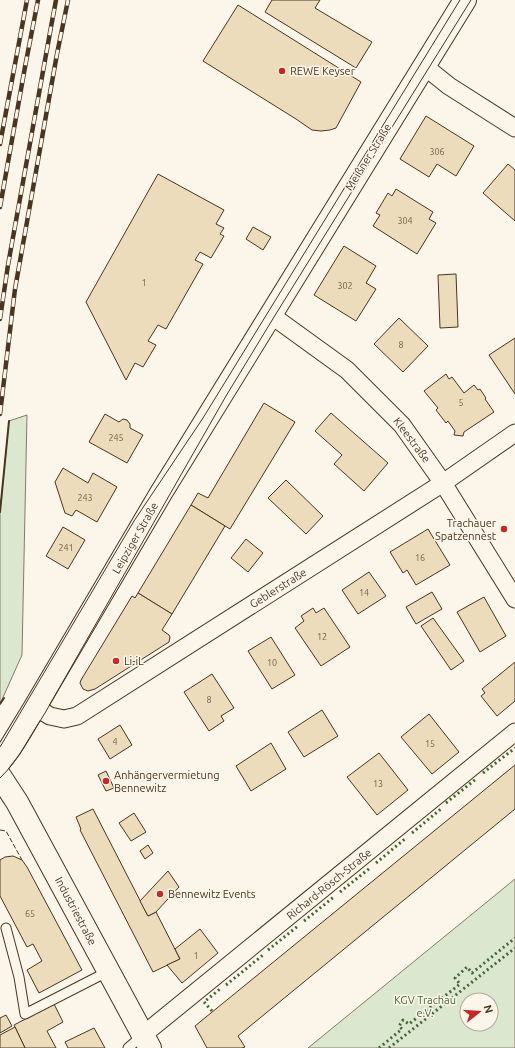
<svg xmlns="http://www.w3.org/2000/svg" width="515" height="1048" viewBox="0 0 515 1048" font-family="Ubuntu,sans-serif">
	<rect width="100%" height="100%" fill="#fbf6e9"/>
	<g fill="#dce7d0" stroke="#887966" fill-rule="evenodd">
		<polygon points="27,415 22,655 0,704 0,512 9,421"/>
		<path d="M515 879V1048H308ZM467 1000H491V1024H467Z"/>
	</g>
	<g fill="#ecdcbc" stroke="#4a3520">
		<polygon points="272,0 320,0 315,8 372,42 356,68 265,12"/>
		<polygon points="238,5 361,82 336,128 330,130 321,131 312,130 296,119 203,61"/>
		<polygon points="426,116 474,146 456,176 437,164 429,177 400,159"/>
		<polygon points="508,164 515,170 515,221 483,193"/>
		<polygon points="158,174 224,210 216,224 224,228 220,234 224,236 211,258 200,252 195,260 203,264 166,329 158,325 148,341 156,345 143,367 135,363 126,380 86,302"/>
		<polygon points="396,189 433,212 429,219 436,223 417,254 373,226 380,215 376,213 388,193 392,196"/>
		<polygon points="253,227 271,237 263,250 246,239"/>
		<polygon points="344,246 376,266 366,283 376,289 356,321 314,295"/>
		<polygon points="456,274 458,327 440,328 438,275"/>
		<polygon points="399,318 428,346 403,372 374,344"/>
		<polygon points="515,338 515,394 489,355"/>
		<polygon points="446,374 449,379 452,377 464,393 474,385 478,390 480,389 486,398 485,399 494,412 464,432 463,436 454,435 455,431 448,421 446,423 436,410 438,408 424,391"/>
		<polygon points="264,403 295,422 230,529 191,505 198,493 208,498"/>
		<polygon points="331,413 388,463 364,491 334,464 342,455 315,431"/>
		<polygon points="105,414 119,422 123,419 127,420 130,424 130,428 143,435 127,463 89,442"/>
		<polygon points="63,468 88,483 93,473 117,487 97,522 76,510 72,516 65,513 55,482"/>
		<polygon points="286,480 323,516 306,534 268,498"/>
		<polygon points="191,505 225,526 172,614 138,593"/>
		<polygon points="63,527 85,540 68,569 46,556"/>
		<polygon points="428,529 450,565 416,585 407,570 403,573 390,552"/>
		<polygon points="246,539 263,553 248,572 231,558"/>
		<polygon points="369,572 386,596 358,614 342,590"/>
		<polygon points="432,592 442,609 416,624 406,607"/>
		<polygon points="138,593 172,614 162,630 169,635 170,637 169,642 95,689 88,691 83,689 80,683 81,680 132,596 135,598"/>
		<polygon points="484,597 506,636 480,652 457,612"/>
		<polygon points="313,608 316,613 324,608 350,647 321,666 295,628 304,621 301,616"/>
		<polygon points="433,618 464,661 451,670 421,626"/>
		<polygon points="271,637 295,675 272,689 248,651"/>
		<polygon points="515,662 515,701 497,716 481,696 485,693 482,689"/>
		<polygon points="212,674 234,708 221,716 224,721 209,731 184,692"/>
		<polygon points="322,710 338,736 304,757 288,732"/>
		<polygon points="429,714 459,752 432,774 401,737"/>
		<polygon points="120,725 132,745 110,759 98,739"/>
		<polygon points="271,743 286,769 251,791 236,766"/>
		<polygon points="379,753 408,790 377,815 347,777"/>
		<polygon points="515,765 515,809 238,1036 245,1047 242,1048 207,1048 195,1026"/>
		<polygon points="106,771 114,788 106,791 98,775"/>
		<polygon points="93,809 148,916 156,912 180,959 153,972 80,830 81,829 76,817"/>
		<polygon points="134,813 146,832 131,841 119,823"/>
		<polygon points="148,845 153,853 145,859 140,851"/>
		<polygon points="13,856 22,860 27,867 82,970 39,993 27,970 42,961 33,944 27,947 0,896 0,860 5,857"/>
		<polygon points="168,871 179,887 156,912 148,916 140,901"/>
		<polygon points="200,929 218,953 182,983 167,965 180,959 175,949"/>
		<polygon points="54,1004 63,1022 47,1031 56,1048 25,1048 14,1025"/>
		<polygon points="6,1015 12,1026 0,1033 0,1018"/>
		<polygon points="15,1027 25,1048 0,1048 0,1035"/>
		<polygon points="94,1028 105,1048 68,1048 65,1042"/>
	</g>
	<g fill="none" stroke-linecap="round" stroke-linejoin="round">
		<defs>
			<g id="service">
				<polyline points="6,928 19,977 25,1014 109,971"/>
				<polyline points="128,1048 143,1035"/>
			</g>
			<g id="minor">
				<polyline points="424,66 449,86 515,128"/>
				<polyline points="271,315 347,370 402,425 443,483 515,599"/>
				<polyline points="35,707 50,716 64,719 77,716 443,483 515,433"/>
				<polyline points="143,1035 515,732"/>
			</g>
			<polyline id="tertiary" points="0,776 17,802 150,1048"/>
			<polyline id="secondary" points="0,761 10,748 35,707 161,493 465,0"/>
		</defs>
		<use href="#service" stroke="#4a3520" stroke-width="11"/>
		<use href="#minor" stroke="#4a3520" stroke-width="19"/>
		<use href="#tertiary" stroke="#4a3520" stroke-width="24"/>
		<use href="#secondary" stroke="#4a3520" stroke-width="24"/>
		<use href="#service" stroke="#fbf6e9" stroke-width="9"/>
		<use href="#minor" stroke="#fbf6e9" stroke-width="17"/>
		<use href="#tertiary" stroke="#fbf6e9" stroke-width="22"/>
		<use href="#secondary" stroke="#fbf6e9" stroke-width="22"/>
		<g stroke="#4a3520" stroke-width="1">
			<polyline points="0,747 134,521 203,418 460,0"/>
			<path d="M0 778C19 760 31 735 45 713L226 396 274 317 471 0"/>
		</g>
		<defs>
			<g id="rail">
				<polyline points="0,144 27,0"/>
				<polyline points="0,207 25,67 38,0"/>
				<polyline points="0,319 8,265 51,27 56,0"/>
				<polyline points="0,414 15,289 57,54 68,0"/>
			</g>
		</defs>
		<use href="#rail" stroke="#4a3520" stroke-width="4.5"/>
		<use href="#rail" stroke="#fbf6e9" stroke-width="3" stroke-dasharray="9" stroke-linecap="butt"/>
		<g stroke="#436837" stroke-width="3" stroke-dasharray="2 3" stroke-linecap="butt">
			<polyline points="483,773 515,748"/>
			<polyline points="446,803 476,779"/>
			<polyline points="412,833 442,808"/>
			<polyline points="376,863 406,838"/>
			<polyline points="340,892 370,868"/>
			<polyline points="304,921 335,896"/>
			<polyline points="268,950 298,926"/>
			<polyline points="226,985 263,955"/>
			<polyline points="212,1011 204,1002 220,989"/>
			<polyline points="379,1048 402,1029 399,1026 403,1020 409,1024 460,984 455,978 467,967 472,973 515,938"/>
			<polyline points="389,1048 515,948"/>
		</g>
		<polyline stroke="#4a3520" stroke-width="1" stroke-dasharray="5 2" stroke-linecap="butt" points="0,830 6,831 22,860"/>
		<g stroke="#4a3520" stroke-width="2">
			<polyline points="0,512 9,421"/>
			<polyline points="0,704 4,698"/>
		</g>
	</g>
	<g fill="#c62828" stroke="#fbf6e9" stroke-width="1.5">
		<circle cx="282" cy="71" r="4"/>
		<circle cx="504" cy="529" r="4"/>
		<circle cx="116" cy="661" r="4"/>
		<circle cx="106" cy="781" r="4"/>
		<circle cx="160" cy="894" r="4"/>
	</g>
	<g text-anchor="middle" dominant-baseline="central" stroke-width="3" stroke-linejoin="round" paint-order="stroke">
		<g font-size="9" fill="#725f47">
			<text x="437" y="152">306</text>
			<text x="405" y="221">304</text>
			<text x="144" y="283">1</text>
			<text x="345" y="286">302</text>
			<text x="401" y="345">8</text>
			<text x="461" y="403">5</text>
			<text x="116" y="438">245</text>
			<text x="85" y="498">243</text>
			<text x="66" y="548">241</text>
			<text x="420" y="558">16</text>
			<text x="364" y="593">14</text>
			<text x="322" y="637">12</text>
			<text x="272" y="663">10</text>
			<text x="209" y="700">8</text>
			<text x="115" y="742">4</text>
			<text x="430" y="744">15</text>
			<text x="378" y="784">13</text>
			<text x="30" y="914">65</text>
			<text x="196" y="956">1</text>
		</g>
		<g font-size="11" fill="#4a3520" stroke="#fbf6e9" text-anchor="start">
			<text x="290" y="71">REWE Keyser</text>
			<text x="496" y="523" text-anchor="end">Trachauer<tspan x="496" dy="13">Spatzennest</tspan></text>
			<text x="124" y="661">Li-iL</text>
			<text x="114" y="775">Anhängervermietung<tspan x="114" dy="13">Bennewitz</tspan></text>
			<text x="168" y="894">Bennewitz Events</text>
		</g>
		<g font-size="11" fill="#4a3520" stroke="#fbf6e9">
			<text transform="translate(368 157) rotate(-58)">Meißner Straße</text>
			<text transform="translate(412 440) rotate(53)">Kleestraße</text>
			<text transform="translate(135 538) rotate(-60)">Leipziger Straße</text>
			<text transform="translate(278 588) rotate(-32)">Geblerstraße</text>
			<text transform="translate(329 884) rotate(-39)">Richard-Rösch-Straße</text>
			<text transform="translate(76 911) rotate(62)">Industriestraße</text>
		</g>
		<g font-size="11" fill="#436837" stroke="#fbf6e9">
			<text x="425" y="1000">KGV Trachau<tspan x="425" dy="13">e.V.</tspan></text>
		</g>
	</g>
	<g transform="translate(479 1012) rotate(73)"><circle r="19" fill="#fbf6e9" stroke="#b4a999"/>
	<path d="M0-3L7 15L0 10L-7 15Z" fill="#c62828"/>
	<text y="-6" font-size="11" font-weight="bold" text-anchor="middle" fill="#4a3520">N</text>
	</g>
</svg>
